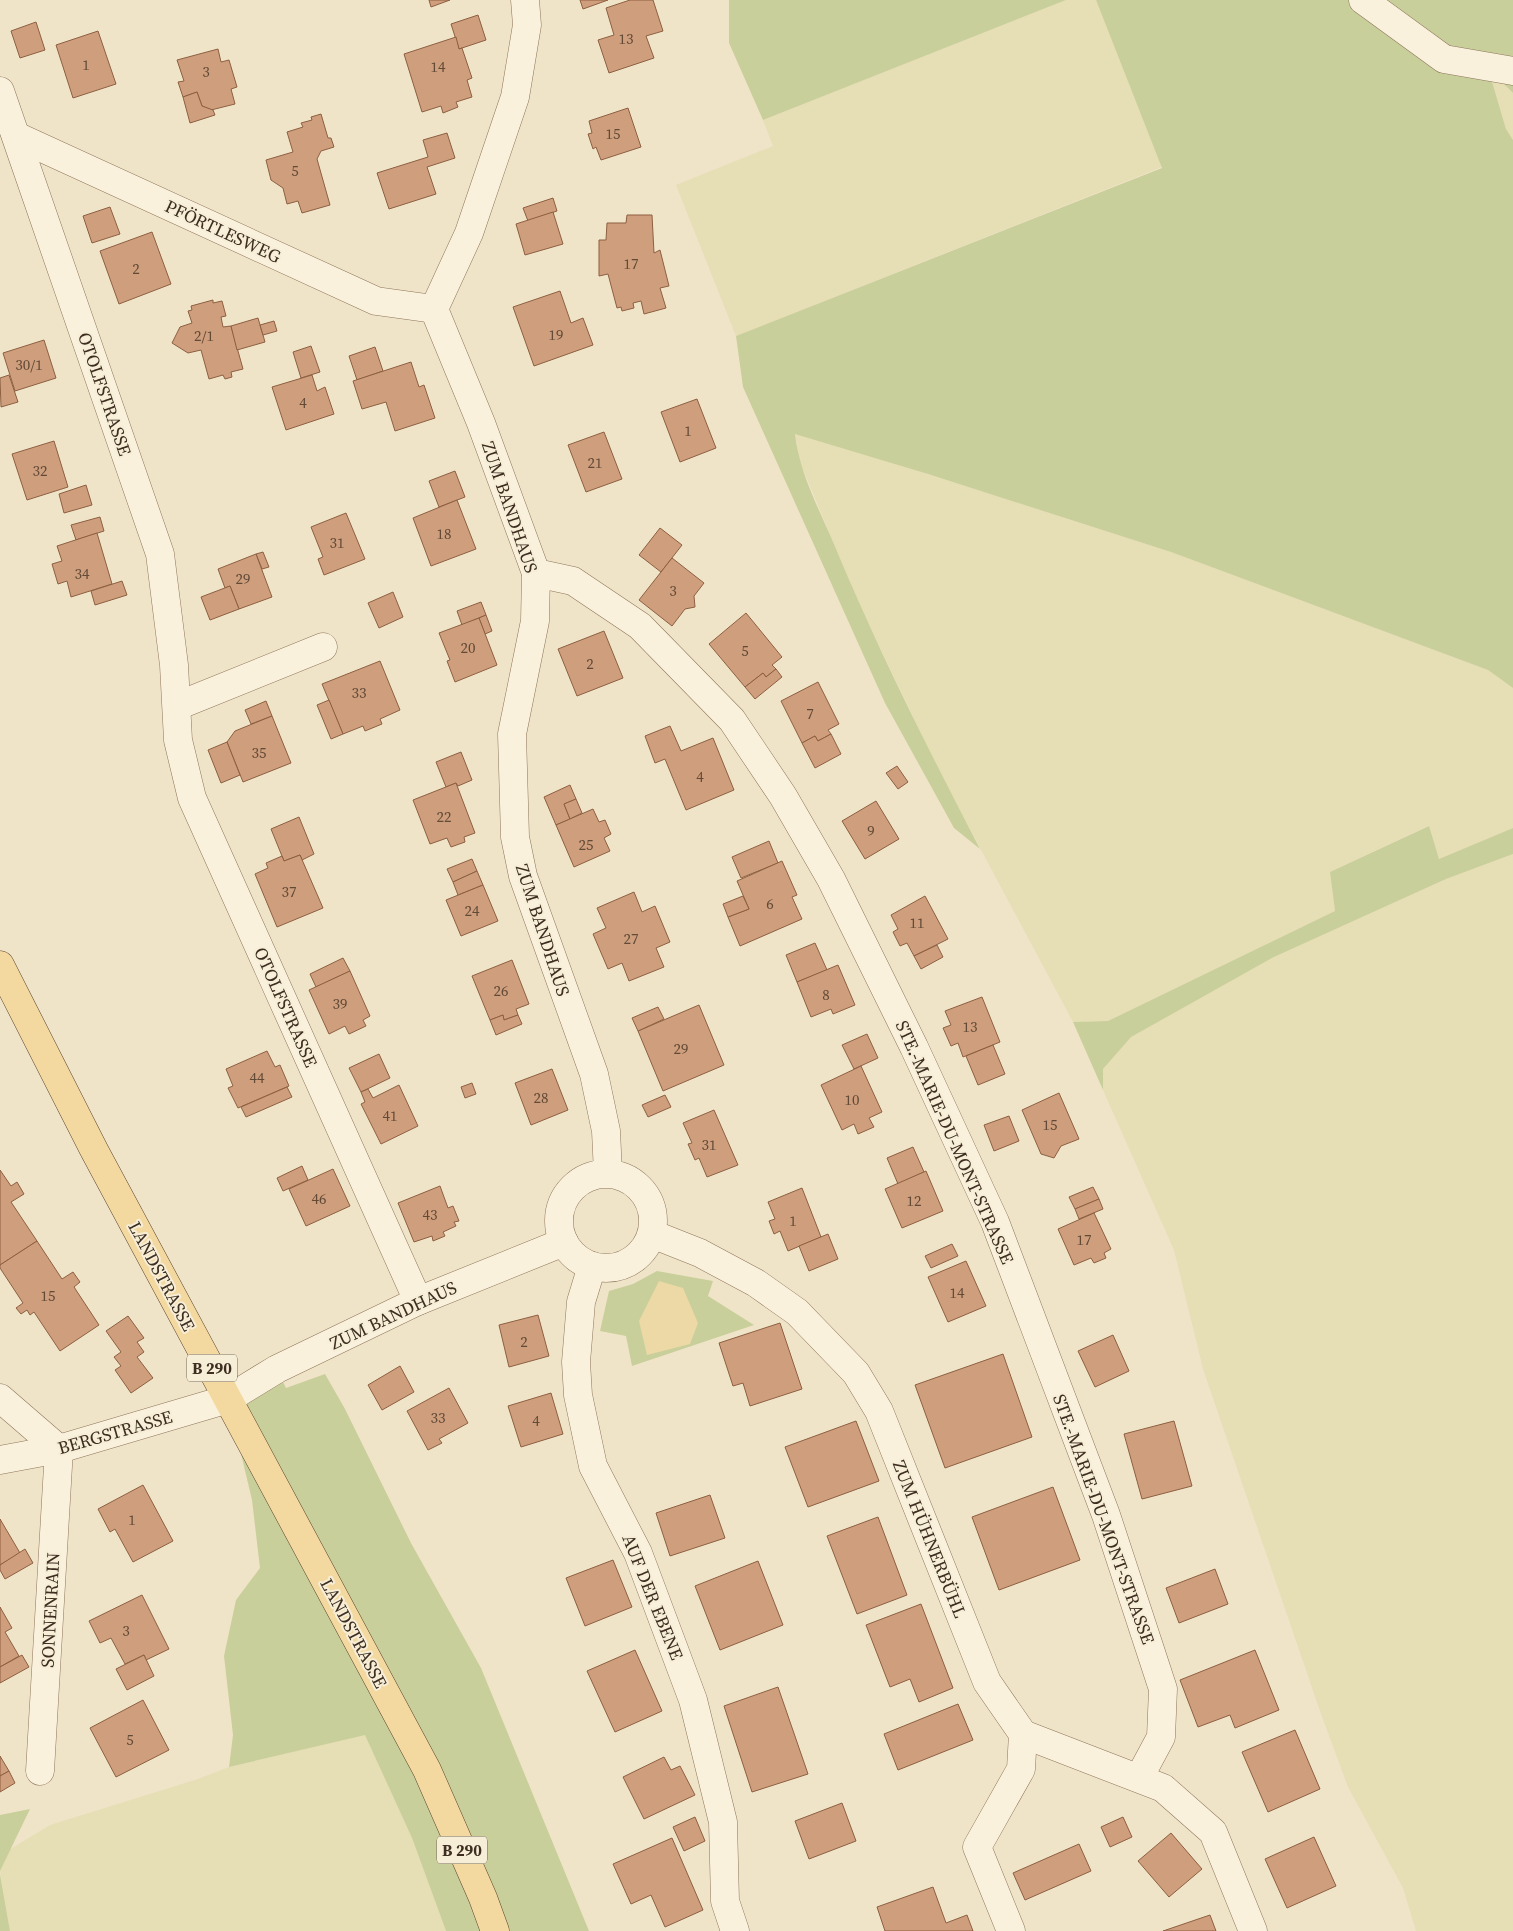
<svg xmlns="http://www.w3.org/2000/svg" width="1513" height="1931" viewBox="0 0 1513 1931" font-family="'Source Serif 4',serif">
	<rect width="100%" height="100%" fill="#f0e4c8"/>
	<g fill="#e6deb5">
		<polygon points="1066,0 1096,0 1162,167 736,336 676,185 773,146 763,120"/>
		<polygon points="1488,67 1513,93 1513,140 1506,129"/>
		<polygon points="795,433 928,474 1171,552 1488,670 1513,688 1513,828 1439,859 1428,826 1330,872 1335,911 1108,1021 1073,1022 941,775 860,606 799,460"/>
		<polygon points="1513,854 1513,1931 1416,1931 1403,1888 1348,1787 1321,1714 1203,1369 1174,1250 1103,1090 1103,1069 1130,1037 1274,957 1446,879"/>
		<polygon points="365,1734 412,1838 446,1931 10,1931 0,1871 9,1850 50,1825 198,1779 229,1767"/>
	</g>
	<g fill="#c9cf9b">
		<polygon points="729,0 1066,0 763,120 729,43"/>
		<path d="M1096 0H1513V93L1488 68 1506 129 1513 140V688L1488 670 1171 552 928 474 795 434C799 472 819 509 834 544 877 648 928 749 980 849L954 828 885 703 743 387 736 336 1162 168Z"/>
		<polygon points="1429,826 1439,859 1513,828 1513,854 1446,879 1274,957 1131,1037 1103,1069 1103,1090 1073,1022 1108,1021 1335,911 1330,872"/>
		<polygon points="657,1271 713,1281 708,1296 754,1325 632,1366 626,1336 600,1331 609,1291 633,1284"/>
		<polygon points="277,1369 286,1388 325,1374 345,1409 411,1543 481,1668 589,1931 446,1931 412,1838 365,1735 229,1767 233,1735 224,1656 236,1600 260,1568 252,1500 228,1399"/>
		<polygon points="30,1809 0,1871 0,1815"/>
		<polygon points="0,1874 10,1931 0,1931"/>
	</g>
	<polygon fill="#ecd9a5" points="659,1281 683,1288 698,1323 690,1344 647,1355 639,1321"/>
	<g fill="#cf9f7d" stroke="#8d5f41">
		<polygon points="429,0 450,0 431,7"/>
		<polygon points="580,0 608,0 583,9"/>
		<polygon points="630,0 653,0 663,31 646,36 654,58 609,73 598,40 614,35 606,8"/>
		<polygon points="478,15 486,40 459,49 451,24"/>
		<polygon points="36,22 45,50 20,58 11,31"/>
		<polygon points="98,31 116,84 73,98 56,45"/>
		<polygon points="456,37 459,49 462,48 472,78 467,80 472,97 456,102 458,107 443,113 441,106 422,112 404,54"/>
		<polygon points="218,49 221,62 229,60 237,87 231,89 235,104 211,110 202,106 197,92 183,97 178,82 184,81 177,60"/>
		<polygon points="197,92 202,106 213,110 215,115 190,123 183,97"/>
		<polygon points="628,108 641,147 601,160 596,147 593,149 588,134 592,133 589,121"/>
		<polygon points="321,114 328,138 331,138 334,147 321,151 317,159 330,205 302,213 298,201 287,204 283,188 271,180 266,160 293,152 287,132 303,127 301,123 312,120 311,117"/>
		<polygon points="447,133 455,158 427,167 436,194 389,209 377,173 428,157 423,140"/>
		<polygon points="553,198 557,211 528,221 523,208"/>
		<polygon points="110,207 120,234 92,243 83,216"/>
		<polygon points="553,212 563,244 525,255 516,224"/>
		<polygon points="627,215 652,215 654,253 660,250 669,286 660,288 666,308 644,314 641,301 633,303 634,308 622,311 621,307 617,308 608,274 599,276 599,240 606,240 607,223 626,223"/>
		<polygon points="152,232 171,284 119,304 100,251"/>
		<polygon points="560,291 571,323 583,318 593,345 534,366 513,307"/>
		<polygon points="213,300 213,303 222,301 226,316 221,317 223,327 231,326 243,369 231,372 232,377 225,379 223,375 209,379 201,350 188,353 172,343 180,327 192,323 188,311 192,310 191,306"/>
		<polygon points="258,318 265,342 237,350 231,326"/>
		<polygon points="274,321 277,331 263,335 260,325"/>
		<polygon points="44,340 56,378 15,391 3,353"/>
		<polygon points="311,346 320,372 301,378 293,352"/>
		<polygon points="375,347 383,371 357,380 349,356"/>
		<polygon points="411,362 419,387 424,385 435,418 395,431 386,402 362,409 353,381"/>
		<polygon points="9,375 18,402 1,407 0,378"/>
		<polygon points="312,375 317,391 325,387 334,414 286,430 272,387"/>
		<polygon points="697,399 716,448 680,462 661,412"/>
		<polygon points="604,432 622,479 586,492 568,445"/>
		<polygon points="54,441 68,487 27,500 12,454"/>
		<polygon points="455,471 465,497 439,507 429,481"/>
		<polygon points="86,485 92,505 64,513 59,494"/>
		<polygon points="457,500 476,549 431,566 413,518"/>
		<polygon points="346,513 365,559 324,575 318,559 323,557 311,527"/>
		<polygon points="100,517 104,531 76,540 71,525"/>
		<polygon points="660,528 682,545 661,572 639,555"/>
		<polygon points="97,533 112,584 71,597 67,581 58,584 52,564 62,561 57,546"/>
		<polygon points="263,552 269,567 262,569 256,554"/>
		<polygon points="256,554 272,597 239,609 230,586 225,588 218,569"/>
		<polygon points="672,558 704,583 694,596 695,607 685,609 672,626 639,600"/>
		<polygon points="122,581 127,595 95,605 91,591"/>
		<polygon points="230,586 239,609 210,620 201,597"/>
		<polygon points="393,592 403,617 379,628 368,603"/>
		<polygon points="481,602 486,615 462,625 457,611"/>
		<polygon points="746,613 782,657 772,665 776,669 766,677 763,673 745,687 709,644"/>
		<polygon points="486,615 492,631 485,634 479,618"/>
		<polygon points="479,618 497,665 455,682 447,661 450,660 439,633"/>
		<polygon points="604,631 623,678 577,696 558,649"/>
		<polygon points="380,661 400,710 380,719 382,724 365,731 363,726 343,734 322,684"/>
		<polygon points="776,669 782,677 755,699 745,687 763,673 766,677"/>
		<polygon points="818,682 839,724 828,730 831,734 818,741 815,736 802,743 781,701"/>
		<polygon points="329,700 343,734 331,739 317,705"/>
		<polygon points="266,701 272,716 251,724 245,710"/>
		<polygon points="272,716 291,763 243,782 227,742 235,731"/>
		<polygon points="670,726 681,751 713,738 734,790 686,810 665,759 655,763 645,736"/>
		<polygon points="831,734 841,754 815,768 802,743 815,736 818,741"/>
		<polygon points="227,742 240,775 221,783 208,750"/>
		<polygon points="461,752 472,780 458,786 456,783 446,787 436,762"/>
		<polygon points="897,766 908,782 898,789 886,773"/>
		<polygon points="456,783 475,833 464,837 465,842 451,847 447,838 430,844 413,800"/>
		<polygon points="570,785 576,799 564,804 570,819 556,825 544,797"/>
		<polygon points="576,799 582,813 570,819 564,804"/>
		<polygon points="876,801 899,839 865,859 842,821"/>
		<polygon points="593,809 599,822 605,820 611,834 604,838 610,851 574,867 556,825"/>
		<polygon points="299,817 314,854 302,860 300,855 284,861 271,829"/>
		<polygon points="769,841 778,863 741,878 732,857"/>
		<polygon points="300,855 323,908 277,927 255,874 268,868 266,863 282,856 284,861"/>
		<polygon points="472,859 477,871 453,882 447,869"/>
		<polygon points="782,861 797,895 792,897 802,919 740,946 728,917 749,909 737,881"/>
		<polygon points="477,871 483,885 458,895 453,882"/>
		<polygon points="483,885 498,921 461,936 446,900"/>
		<polygon points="634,892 642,912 655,906 670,942 656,948 664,967 629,981 622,963 608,969 593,934 606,928 597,908"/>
		<polygon points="743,896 749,909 728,917 723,904"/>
		<polygon points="925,896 948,939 914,956 907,943 900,946 893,932 898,929 891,915"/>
		<polygon points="815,943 827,970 797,982 786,955"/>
		<polygon points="937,945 943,957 921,969 914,956"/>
		<polygon points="343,958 350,971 316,987 310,974"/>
		<polygon points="512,960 529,1004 516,1009 518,1015 504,1020 503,1015 490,1020 472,976"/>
		<polygon points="838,965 855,1005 833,1014 831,1009 811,1017 797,982"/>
		<polygon points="350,971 370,1016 363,1020 366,1026 349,1034 345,1026 329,1034 309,990"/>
		<polygon points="982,997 1000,1042 963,1057 958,1043 951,1046 943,1028 951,1025 945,1011"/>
		<polygon points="699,1005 724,1065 663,1091 638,1031"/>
		<polygon points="658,1007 664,1019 638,1031 632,1018"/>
		<polygon points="503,1015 504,1020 518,1015 522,1024 496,1035 490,1020"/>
		<polygon points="867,1034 878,1058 854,1069 842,1045"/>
		<polygon points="993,1045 1005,1074 978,1085 966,1056"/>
		<polygon points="267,1051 275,1067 280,1065 289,1086 238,1108 228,1088 233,1086 226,1069"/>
		<polygon points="379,1054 390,1078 361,1092 349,1068"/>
		<polygon points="861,1066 882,1112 869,1118 874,1127 858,1134 854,1124 842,1130 821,1085"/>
		<polygon points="552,1069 568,1110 531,1125 515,1083"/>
		<polygon points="472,1083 476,1094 465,1098 461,1087"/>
		<polygon points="399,1085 418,1126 381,1144 361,1104 365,1102 361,1092 368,1089 373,1098"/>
		<polygon points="287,1087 292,1097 246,1117 241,1107"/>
		<polygon points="1059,1093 1079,1139 1061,1146 1054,1158 1041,1154 1022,1110"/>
		<polygon points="665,1095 671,1107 648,1117 642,1105"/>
		<polygon points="714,1110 738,1165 707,1177 699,1158 695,1160 688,1144 692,1143 683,1123"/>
		<polygon points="1009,1116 1019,1141 994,1151 984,1125"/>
		<polygon points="913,1147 924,1172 898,1184 887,1158"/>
		<polygon points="302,1166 308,1180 283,1191 277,1178"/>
		<polygon points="333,1169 350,1206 306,1226 289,1189"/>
		<polygon points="0,1170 11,1186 17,1182 24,1194 11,1202 37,1241 0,1265"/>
		<polygon points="926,1171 943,1211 902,1228 885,1189"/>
		<polygon points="440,1186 448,1208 453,1206 459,1221 454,1222 456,1226 443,1232 445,1236 433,1241 432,1236 414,1242 398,1203"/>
		<polygon points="1093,1187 1099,1199 1075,1209 1069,1197"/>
		<polygon points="802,1188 821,1237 788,1251 780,1231 774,1234 769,1221 775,1219 768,1202"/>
		<polygon points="1099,1199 1103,1209 1079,1219 1075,1209"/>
		<polygon points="1094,1213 1111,1249 1104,1253 1106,1258 1094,1263 1091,1258 1074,1265 1058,1229"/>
		<polygon points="828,1234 838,1259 809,1271 799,1246"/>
		<polygon points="37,1241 62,1279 73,1272 80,1282 74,1287 99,1325 60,1351 34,1312 30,1315 27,1310 21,1314 16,1308 23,1303 0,1268 0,1265"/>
		<polygon points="952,1244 958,1256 931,1268 925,1256"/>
		<polygon points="966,1261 986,1306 948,1322 928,1277"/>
		<polygon points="538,1315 549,1356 509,1367 499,1325"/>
		<polygon points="128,1316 144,1338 137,1342 144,1352 137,1357 153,1378 131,1393 115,1370 121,1366 114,1357 121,1352 106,1331"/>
		<polygon points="780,1323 802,1389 750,1406 743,1383 733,1386 719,1343"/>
		<polygon points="1113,1335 1129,1371 1095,1387 1078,1351"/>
		<polygon points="1003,1354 1032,1437 945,1468 915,1385"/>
		<polygon points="400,1366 414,1392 382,1410 368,1385"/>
		<polygon points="449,1388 468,1423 439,1439 442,1443 428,1450 407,1411"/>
		<polygon points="551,1393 563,1434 521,1447 508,1406"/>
		<polygon points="856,1421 879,1481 808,1507 785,1447"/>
		<polygon points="1174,1421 1192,1486 1142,1499 1124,1434"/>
		<polygon points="143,1485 173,1541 133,1562 115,1529 110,1532 98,1509"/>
		<polygon points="1053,1487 1080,1560 999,1590 972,1517"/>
		<polygon points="710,1495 725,1538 670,1556 656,1513"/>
		<polygon points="878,1517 907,1595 857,1614 827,1536"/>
		<polygon points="0,1519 20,1553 0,1565"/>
		<polygon points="25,1549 33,1563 5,1579 0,1570 0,1565"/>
		<polygon points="613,1560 632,1607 585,1626 566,1578"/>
		<polygon points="758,1561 783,1625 720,1650 695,1586"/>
		<polygon points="1215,1569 1228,1604 1179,1623 1166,1588"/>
		<polygon points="142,1595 169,1649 146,1660 144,1655 125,1664 111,1638 100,1643 89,1621"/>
		<polygon points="921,1604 953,1688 919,1702 910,1679 890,1687 866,1625"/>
		<polygon points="0,1607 12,1628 5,1632 19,1656 0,1667"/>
		<polygon points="635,1650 662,1711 615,1732 587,1671"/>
		<polygon points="1255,1650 1279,1710 1235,1728 1230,1715 1198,1727 1180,1680"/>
		<polygon points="22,1655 29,1667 0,1683 0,1667"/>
		<polygon points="144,1655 154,1676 127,1690 116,1669"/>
		<polygon points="778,1687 808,1774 752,1792 724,1706"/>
		<polygon points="143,1700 169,1750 116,1777 90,1728"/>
		<polygon points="958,1704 973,1740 898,1770 884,1734"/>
		<polygon points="1295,1730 1320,1789 1268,1812 1242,1752"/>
		<polygon points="0,1756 9,1771 0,1776"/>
		<polygon points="664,1757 671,1770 680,1766 695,1795 644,1819 623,1777"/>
		<polygon points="9,1771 15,1783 0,1792 0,1776"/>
		<polygon points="842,1803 856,1841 809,1859 795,1821"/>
		<polygon points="695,1817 705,1841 684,1851 673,1827"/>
		<polygon points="1123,1817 1132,1837 1110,1847 1101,1827"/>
		<polygon points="1171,1833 1202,1869 1169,1897 1138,1861"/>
		<polygon points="1314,1837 1336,1886 1287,1908 1265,1859"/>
		<polygon points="672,1838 703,1910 665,1927 651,1895 631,1904 613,1864"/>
		<polygon points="1079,1844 1091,1871 1025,1900 1013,1873"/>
		<polygon points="933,1887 946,1923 967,1915 973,1931 885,1931 877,1907"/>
		<polygon points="1210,1915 1216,1931 1163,1931"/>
	</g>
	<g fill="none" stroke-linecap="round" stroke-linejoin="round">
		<defs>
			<g id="street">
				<polyline points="525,0 527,25 515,97 469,233 434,309 481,423 536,573 535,621 512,734 515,837 523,876 594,1074 606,1131 608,1173"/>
				<polyline points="1363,0 1444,59 1513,71"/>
				<polyline points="0,91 160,554 174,665 178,740 192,798 418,1301"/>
				<polyline points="16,136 376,301 434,309"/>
				<polyline points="536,573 573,581 640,626 732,720 783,796 831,879 914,1047 995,1222 1106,1515 1163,1689 1161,1737 1139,1778"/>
				<polyline points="177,706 323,647"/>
				<circle cx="606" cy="1221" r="47"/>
				<polyline points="652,1234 700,1253 756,1283 797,1312 856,1373 879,1411 987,1682 1023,1734 1021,1769 977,1847 1011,1931"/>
				<polyline points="592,1266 581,1302 576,1362 578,1395 593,1466 638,1553 693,1700 723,1822 725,1901 735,1931"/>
				<polyline points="0,1398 59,1449 40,1771"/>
				<polyline points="0,1460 59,1449 228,1399 277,1369 418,1301 564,1242"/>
				<polyline points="1023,1734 1163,1788 1213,1832 1253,1931"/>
			</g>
			<polyline id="primary" points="0,965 94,1150 427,1770 483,1898 495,1931"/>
		</defs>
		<use href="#street" stroke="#8d765c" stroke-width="29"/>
		<use href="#primary" stroke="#5b4430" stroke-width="29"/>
		<use href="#street" stroke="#faf1dc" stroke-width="28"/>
		<use href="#primary" stroke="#f3d9a0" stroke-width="28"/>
	</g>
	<g text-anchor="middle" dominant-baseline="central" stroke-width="4" stroke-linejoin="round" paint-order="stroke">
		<g font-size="15" fill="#624a37">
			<text x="626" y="38">13</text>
			<text x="86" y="64">1</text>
			<text x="438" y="66">14</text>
			<text x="206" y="71">3</text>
			<text x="613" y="133">15</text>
			<text x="295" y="170">5</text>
			<text x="631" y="263">17</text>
			<text x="136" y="268">2</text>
			<text x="556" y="334">19</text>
			<text x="204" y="335">2/1</text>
			<text x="29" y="364">30/1</text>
			<text x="303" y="402">4</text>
			<text x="688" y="430">1</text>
			<text x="595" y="462">21</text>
			<text x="40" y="470">32</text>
			<text x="444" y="533">18</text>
			<text x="337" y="542">31</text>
			<text x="82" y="573">34</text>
			<text x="243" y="578">29</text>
			<text x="673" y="590">3</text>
			<text x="468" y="647">20</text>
			<text x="745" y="650">5</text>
			<text x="590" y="663">2</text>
			<text x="359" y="692">33</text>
			<text x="810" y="713">7</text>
			<text x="259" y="752">35</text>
			<text x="700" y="776">4</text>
			<text x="444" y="816">22</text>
			<text x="871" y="830">9</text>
			<text x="586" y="844">25</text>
			<text x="289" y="891">37</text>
			<text x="770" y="903">6</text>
			<text x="472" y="910">24</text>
			<text x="917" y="922">11</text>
			<text x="631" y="938">27</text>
			<text x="501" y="990">26</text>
			<text x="826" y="994">8</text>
			<text x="340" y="1003">39</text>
			<text x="970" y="1026">13</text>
			<text x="681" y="1048">29</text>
			<text x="257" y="1077">44</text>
			<text x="541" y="1097">28</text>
			<text x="852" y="1099">10</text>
			<text x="390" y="1115">41</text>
			<text x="1050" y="1124">15</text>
			<text x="709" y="1144">31</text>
			<text x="319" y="1198">46</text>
			<text x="914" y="1200">12</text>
			<text x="430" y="1214">43</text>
			<text x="793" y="1220">1</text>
			<text x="1084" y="1239">17</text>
			<text x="957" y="1292">14</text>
			<text x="48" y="1295">15</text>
			<text x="524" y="1341">2</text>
			<text x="438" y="1417">33</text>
			<text x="536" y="1420">4</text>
			<text x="132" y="1519">1</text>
			<text x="126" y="1630">3</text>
			<text x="130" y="1739">5</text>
		</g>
		<g fill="#f7eed8" stroke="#756857" stroke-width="1">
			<rect x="187" y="1354.5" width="50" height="27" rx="4"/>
			<rect x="437" y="1836.5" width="50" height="27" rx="4"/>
		</g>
		<g font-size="16" font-weight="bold" fill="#3d2e20">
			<text x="212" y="1368">B 290</text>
			<text x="462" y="1850">B 290</text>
		</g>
		<g font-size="18" fill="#3d2e20" stroke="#f7eed8">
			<text transform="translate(223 231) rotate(25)">PFÖRTLESWEG</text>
			<text transform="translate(105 394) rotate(71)">OTOLFSTRASSE</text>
			<text transform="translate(510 507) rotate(71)">ZUM BANDHAUS</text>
			<text transform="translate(543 930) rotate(72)">ZUM BANDHAUS</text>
			<text transform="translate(286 1007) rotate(66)">OTOLFSTRASSE</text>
			<text transform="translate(955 1142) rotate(66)">STE.-MARIE-DU-MONT-STRASSE</text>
			<text transform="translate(162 1276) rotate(62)">LANDSTRASSE</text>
			<text transform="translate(393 1315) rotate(-25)">ZUM BANDHAUS</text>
			<text transform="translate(115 1432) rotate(-16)">BERGSTRASSE</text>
			<text transform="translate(1104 1519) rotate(70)">STE.-MARIE-DU-MONT-STRASSE</text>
			<text transform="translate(930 1539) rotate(68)">ZUM HÜHNERBÜHL</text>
			<text transform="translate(653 1597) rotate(68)">AUF DER EBENE</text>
			<text transform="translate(50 1610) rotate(-87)">SONNENRAIN</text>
			<text transform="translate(354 1633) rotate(62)">LANDSTRASSE</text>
		</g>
	</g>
</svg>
